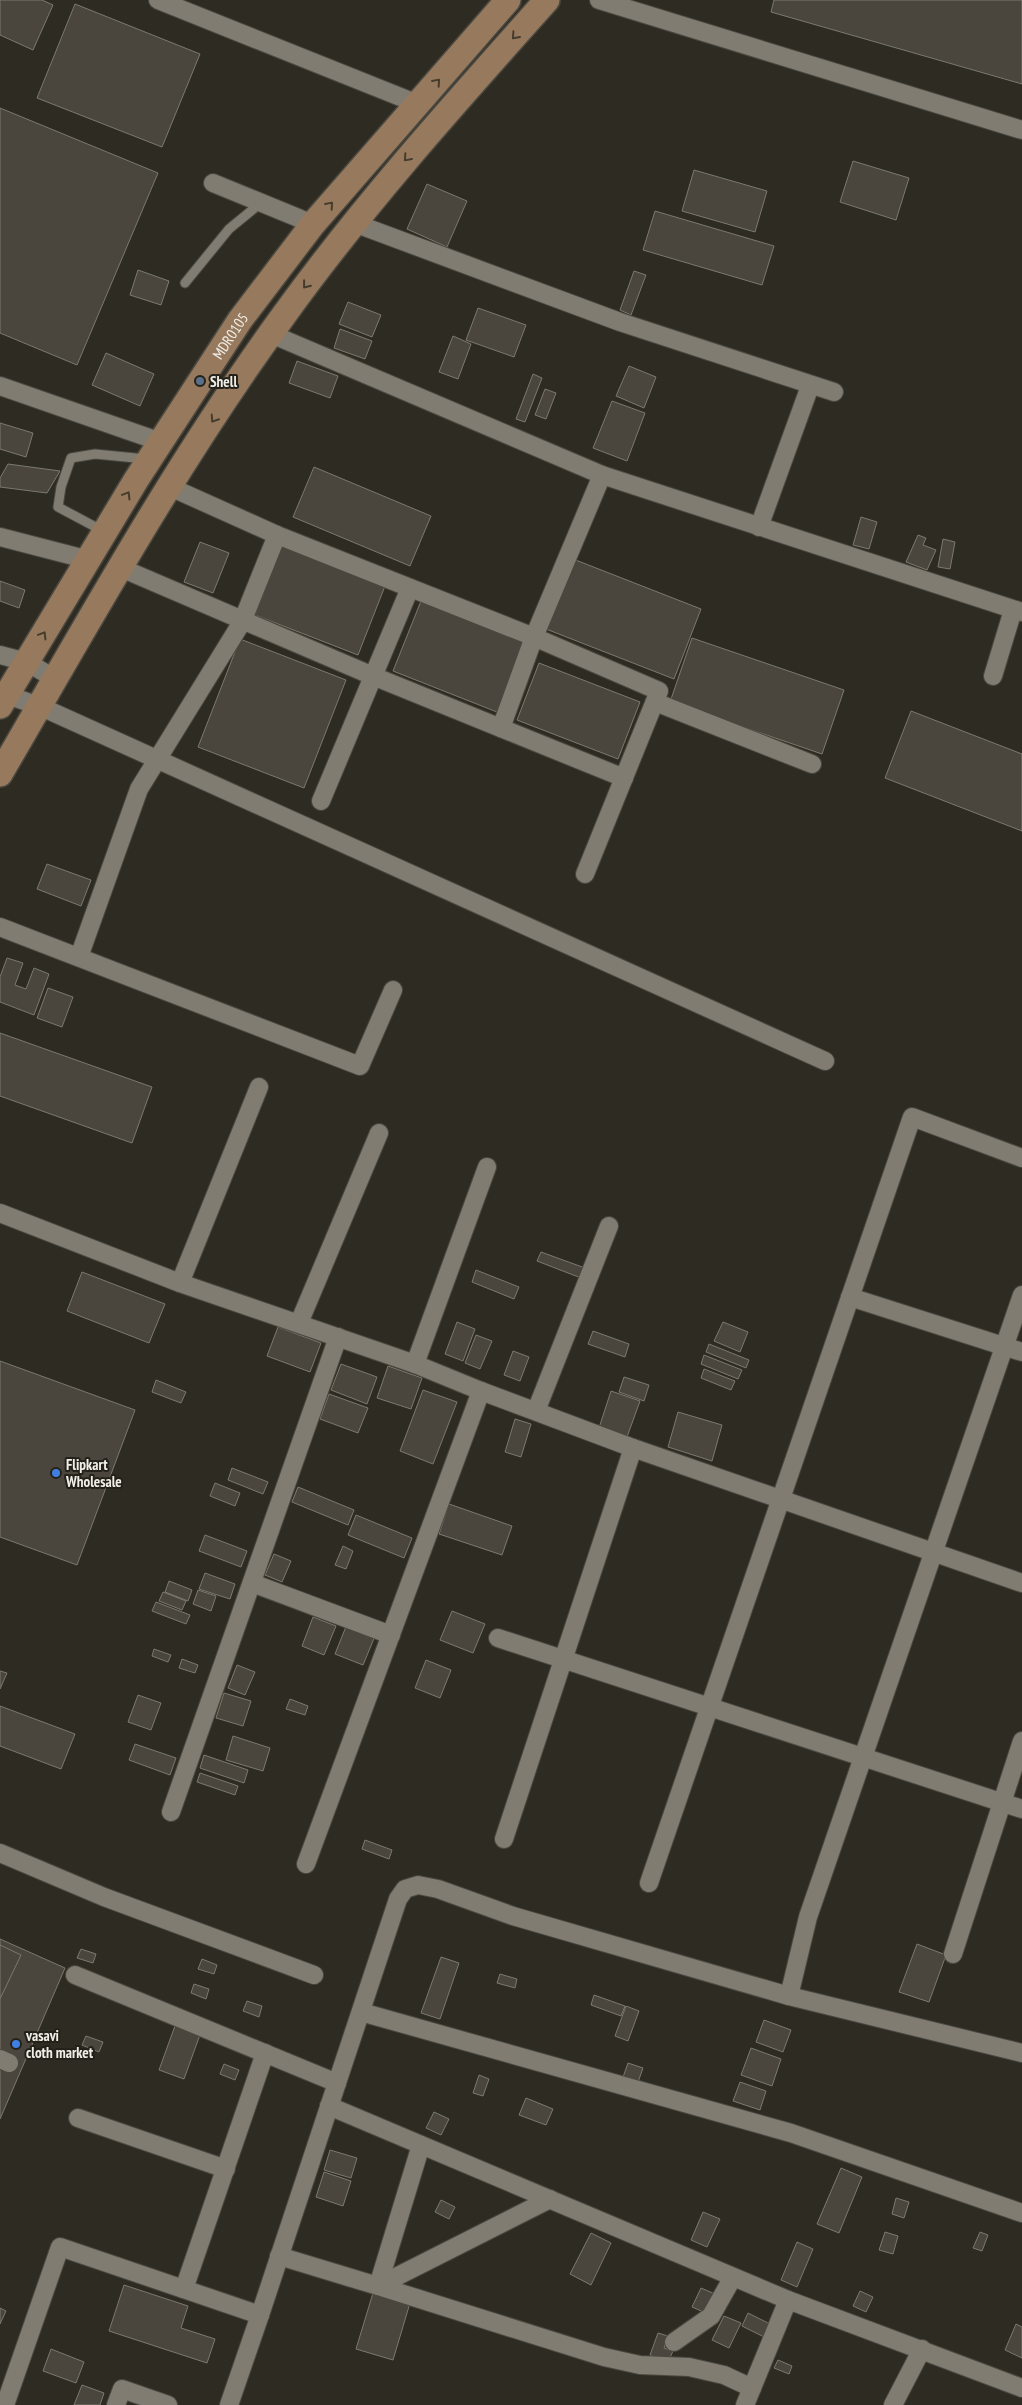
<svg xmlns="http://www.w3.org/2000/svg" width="1022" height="2405" viewBox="0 0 1022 2405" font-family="'PT Sans Narrow',sans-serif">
	<rect width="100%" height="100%" fill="#2e2b22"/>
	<g fill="#4a463d" stroke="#7c796e">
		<polygon points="0,0 42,0 53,5 33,50 0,35"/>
		<polygon points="774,0 1022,0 1022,84 771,12"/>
		<polygon points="75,4 200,54 162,147 37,98"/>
		<polygon points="0,108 158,173 77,365 0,333"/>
		<polygon points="853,161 909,178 896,220 840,202"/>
		<polygon points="694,170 767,191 755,232 682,211"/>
		<polygon points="427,184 467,201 447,247 407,229"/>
		<polygon points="655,211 774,246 762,285 643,250"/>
		<polygon points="138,270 169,281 161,305 130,295"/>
		<polygon points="634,271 646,275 631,315 620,310"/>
		<polygon points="348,302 381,315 372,337 339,324"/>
		<polygon points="478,308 526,325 514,357 466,340"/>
		<polygon points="340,329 372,341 365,359 334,348"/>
		<polygon points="453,336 471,344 458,379 439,372"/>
		<polygon points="106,353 154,374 140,406 92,385"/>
		<polygon points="297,361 338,376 330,398 289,383"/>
		<polygon points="629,366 656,377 644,408 616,396"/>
		<polygon points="533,374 542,378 525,422 516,419"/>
		<polygon points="545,389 556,393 546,419 535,415"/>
		<polygon points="612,401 645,413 627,461 593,448"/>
		<polygon points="0,423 33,433 26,457 0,449"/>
		<polygon points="8,464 60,471 47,493 0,487 0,478"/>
		<polygon points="314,467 431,516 410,566 293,517"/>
		<polygon points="861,517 877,522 869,549 853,545"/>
		<polygon points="918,535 926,538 923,545 936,550 927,570 906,562"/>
		<polygon points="943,539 955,542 950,569 938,567"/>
		<polygon points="200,542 229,553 213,593 184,582"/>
		<polygon points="282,546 385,586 358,655 255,615"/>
		<polygon points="573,559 701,609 674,679 546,629"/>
		<polygon points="0,581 25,590 19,608 0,601"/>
		<polygon points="421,601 524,642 497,712 393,671"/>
		<polygon points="692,638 844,690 822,754 670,702"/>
		<polygon points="240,639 346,680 304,788 198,747"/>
		<polygon points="539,663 640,702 618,759 517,720"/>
		<polygon points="911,711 1022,754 1022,831 885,778"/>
		<polygon points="47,864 91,880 81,906 37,889"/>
		<polygon points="7,958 23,963 15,985 26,989 34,968 49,974 34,1015 0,1002 0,977"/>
		<polygon points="48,988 73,997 62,1027 37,1018"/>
		<polygon points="0,1033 152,1087 132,1143 0,1096"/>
		<polygon points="541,1252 585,1268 581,1278 537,1261"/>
		<polygon points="476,1270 519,1287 514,1299 472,1282"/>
		<polygon points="82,1272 165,1304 149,1343 67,1311"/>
		<polygon points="457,1322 475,1329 463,1361 445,1354"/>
		<polygon points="723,1322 748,1332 740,1352 714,1341"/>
		<polygon points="278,1327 321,1343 310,1372 267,1356"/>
		<polygon points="593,1331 629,1344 625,1357 588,1344"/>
		<polygon points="476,1335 492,1341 480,1369 465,1363"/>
		<polygon points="709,1344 749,1360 746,1368 706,1352"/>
		<polygon points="513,1351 529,1357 520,1381 504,1375"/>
		<polygon points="704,1355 742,1370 738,1379 701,1364"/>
		<polygon points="0,1361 135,1410 77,1565 0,1537"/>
		<polygon points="341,1364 377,1377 367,1404 331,1390"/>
		<polygon points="388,1366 422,1378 411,1409 377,1398"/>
		<polygon points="704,1369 735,1381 731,1390 701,1378"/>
		<polygon points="624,1377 649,1385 644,1401 619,1392"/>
		<polygon points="156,1380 186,1392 181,1403 152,1392"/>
		<polygon points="423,1390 457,1402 433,1464 400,1451"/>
		<polygon points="611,1391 640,1401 627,1437 599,1428"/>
		<polygon points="329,1394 368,1408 358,1433 320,1419"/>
		<polygon points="678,1412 722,1425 712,1461 668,1447"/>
		<polygon points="515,1419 531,1424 521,1457 505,1452"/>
		<polygon points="232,1468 268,1482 263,1494 228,1480"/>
		<polygon points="215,1483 240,1493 235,1506 210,1496"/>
		<polygon points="298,1487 354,1510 348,1525 292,1502"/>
		<polygon points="449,1504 512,1526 502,1555 439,1534"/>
		<polygon points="356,1515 412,1538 404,1558 348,1535"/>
		<polygon points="205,1535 247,1551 241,1567 199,1551"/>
		<polygon points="343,1546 353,1551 346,1569 335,1565"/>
		<polygon points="274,1554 291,1561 282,1582 265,1575"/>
		<polygon points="205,1573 235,1584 230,1599 199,1589"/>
		<polygon points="169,1581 192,1590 188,1601 165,1592"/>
		<polygon points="198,1590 216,1596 211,1611 193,1604"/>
		<polygon points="163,1592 186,1601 182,1610 159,1601"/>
		<polygon points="156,1602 190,1615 186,1624 152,1611"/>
		<polygon points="452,1611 485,1624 473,1653 440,1640"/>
		<polygon points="313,1617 336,1626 324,1655 302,1646"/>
		<polygon points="347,1624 375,1636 363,1665 335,1654"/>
		<polygon points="154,1649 171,1655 168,1662 152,1656"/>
		<polygon points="182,1659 198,1665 195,1673 179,1668"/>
		<polygon points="426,1660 451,1670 440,1698 415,1688"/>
		<polygon points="237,1665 255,1672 245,1695 228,1688"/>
		<polygon points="0,1671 7,1673 0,1689"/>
		<polygon points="224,1693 251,1701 243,1726 216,1718"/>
		<polygon points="138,1695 161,1703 151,1730 128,1722"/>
		<polygon points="290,1699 308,1706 305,1715 286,1709"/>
		<polygon points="0,1706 75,1734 61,1769 0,1746"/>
		<polygon points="233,1736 270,1748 263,1771 226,1760"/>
		<polygon points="135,1744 176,1758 170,1775 129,1760"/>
		<polygon points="204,1755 248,1770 244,1783 200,1768"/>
		<polygon points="200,1773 238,1786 235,1795 197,1782"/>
		<polygon points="365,1840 392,1850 389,1859 362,1849"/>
		<polygon points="0,1939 65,1968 0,2119"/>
		<polygon points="917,1944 946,1955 929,2002 899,1992"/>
		<polygon points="0,1945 21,1955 0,1999"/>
		<polygon points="81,1949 96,1954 93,1963 77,1958"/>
		<polygon points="441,1957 459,1963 440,2019 421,2013"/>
		<polygon points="202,1959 217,1965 214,1974 198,1969"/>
		<polygon points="500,1974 517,1979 515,1988 497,1983"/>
		<polygon points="194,1984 209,1989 206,1999 191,1993"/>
		<polygon points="594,1995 625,2006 621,2016 591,2005"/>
		<polygon points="247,2001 262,2006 259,2017 243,2011"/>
		<polygon points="626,2006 639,2011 628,2041 615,2036"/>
		<polygon points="764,2020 791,2030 783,2052 756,2042"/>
		<polygon points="176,2023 201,2032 184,2079 159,2070"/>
		<polygon points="86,2036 103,2042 99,2052 82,2045"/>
		<polygon points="751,2048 781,2059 772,2086 741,2075"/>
		<polygon points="628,2063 643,2068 637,2085 622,2080"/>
		<polygon points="224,2064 239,2070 235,2080 220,2074"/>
		<polygon points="479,2075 489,2079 483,2096 473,2093"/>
		<polygon points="740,2082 766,2091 760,2110 733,2101"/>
		<polygon points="526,2098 553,2109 546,2125 519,2115"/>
		<polygon points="434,2112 449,2119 441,2135 426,2128"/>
		<polygon points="330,2150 357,2158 351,2178 324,2170"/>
		<polygon points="841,2168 862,2177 839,2233 817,2224"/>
		<polygon points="324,2172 351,2181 343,2206 316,2197"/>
		<polygon points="896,2198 909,2202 904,2218 892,2214"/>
		<polygon points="441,2200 455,2207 449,2219 435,2212"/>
		<polygon points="703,2212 720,2219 707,2247 691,2240"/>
		<polygon points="885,2232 898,2236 893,2254 879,2250"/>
		<polygon points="980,2232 988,2235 982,2251 973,2248"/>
		<polygon points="591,2233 611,2243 591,2285 570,2274"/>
		<polygon points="797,2242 813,2249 797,2287 781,2280"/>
		<polygon points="124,2285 188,2306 181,2328 215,2339 207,2363 109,2331"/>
		<polygon points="701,2288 715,2294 706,2313 692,2307"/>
		<polygon points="860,2291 873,2297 866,2312 853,2306"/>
		<polygon points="373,2293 410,2303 393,2360 356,2349"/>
		<polygon points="0,2308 6,2311 0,2324"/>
		<polygon points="748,2313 770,2324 764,2337 742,2326"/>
		<polygon points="724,2316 741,2323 729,2348 712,2340"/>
		<polygon points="1016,2324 1022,2327 1022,2358 1005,2350"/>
		<polygon points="658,2333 668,2336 664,2348 673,2351 668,2362 650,2355"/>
		<polygon points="51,2349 84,2362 76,2383 43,2371"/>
		<polygon points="778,2360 792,2366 789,2374 774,2368"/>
		<polygon points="82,2385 104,2393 100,2405 74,2405"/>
	</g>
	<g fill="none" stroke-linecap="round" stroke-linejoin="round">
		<defs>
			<g id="service">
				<polyline points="185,283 229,229 262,202"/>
				<polyline points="103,531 58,507 61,487 71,458 95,454 146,459"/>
			</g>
			<g id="minor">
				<polyline points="158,0 418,104"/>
				<polyline points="599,0 1022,130"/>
				<polyline points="213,183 313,224"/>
				<polyline points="354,223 620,322 834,392"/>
				<polyline points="271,334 602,475 1022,612"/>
				<polyline points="0,386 161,442"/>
				<polyline points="170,487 277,535 534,637 602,475"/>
				<polyline points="759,527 810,386"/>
				<polyline points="0,537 89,560"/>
				<polyline points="121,568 373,676 624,778"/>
				<polyline points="0,655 27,662 55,679"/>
				<polyline points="993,676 1013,610"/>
				<polyline points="7,695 39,706 825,1061"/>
				<polyline points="655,702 812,764"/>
				<polyline points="501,728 534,637 659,691 585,874"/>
				<polyline points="321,801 410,588"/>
				<polyline points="0,927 360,1066 393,990"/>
				<polyline points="79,957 139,789 242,622 277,535"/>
				<polyline points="0,1213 180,1283 415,1364 481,1391 633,1448 1022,1583"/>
				<polyline points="180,1283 259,1087"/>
				<polyline points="850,1297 1022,1352"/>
				<polyline points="299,1323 379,1133"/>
				<polyline points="415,1364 487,1167"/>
				<polyline points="536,1411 609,1226"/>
				<polyline points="252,1583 391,1635"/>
				<polyline points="498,1638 1022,1809"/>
				<polyline points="171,1812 338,1337"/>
				<polyline points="504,1839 633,1448"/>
				<polyline points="0,1853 104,1897 314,1975"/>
				<polyline points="306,1864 481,1391"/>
				<polyline points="649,1883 912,1117 1022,1158"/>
				<polyline points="953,1954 1022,1741"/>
				<polyline points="75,1975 337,2083"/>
				<polyline points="789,1996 808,1917 1022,1295"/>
				<polyline points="361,2012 791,2133 1022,2213"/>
				<polyline points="0,2059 9,2063"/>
				<polyline points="329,2106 788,2300 1022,2388"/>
				<polyline points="78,2118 226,2169"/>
				<polyline points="421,2145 378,2286 604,2357 640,2365 689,2367 724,2375 752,2388"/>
				<polyline points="279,2256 378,2286 550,2199"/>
				<polyline points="184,2289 265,2053"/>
				<polyline points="260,2315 398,1899 405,1889 418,1885 438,1889 513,1916 789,1996 1022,2053"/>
				<polyline points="674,2342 711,2316 733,2277"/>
				<polyline points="5,2405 60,2247 260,2315 229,2405"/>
				<polyline points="116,2405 122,2389 168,2405"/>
				<polyline points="745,2405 788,2300"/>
				<polyline points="893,2405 922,2349"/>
			</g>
			<g id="secondary">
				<path id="s1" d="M0 706 136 480 240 320 313 224 508 0"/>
				<path d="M0 774C90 619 178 460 284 315 364 204 456 102 547 0"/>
			</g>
		</defs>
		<use href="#service" stroke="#4a4840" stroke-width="11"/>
		<use href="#minor" stroke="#4a4840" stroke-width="20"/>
		<use href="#secondary" stroke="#4a4840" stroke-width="28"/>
		<use href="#service" stroke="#807c72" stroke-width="9"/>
		<use href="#minor" stroke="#807c72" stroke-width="18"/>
		<use href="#secondary" stroke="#977a5d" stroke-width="25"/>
	</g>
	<defs><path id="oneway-chevron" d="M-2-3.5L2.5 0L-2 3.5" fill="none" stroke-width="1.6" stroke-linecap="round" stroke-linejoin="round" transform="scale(1.25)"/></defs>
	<g stroke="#463c2d">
		<use href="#oneway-chevron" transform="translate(515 36) rotate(132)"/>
		<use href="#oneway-chevron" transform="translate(437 82) rotate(-49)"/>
		<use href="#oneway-chevron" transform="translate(407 158) rotate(131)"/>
		<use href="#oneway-chevron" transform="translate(330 205) rotate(-49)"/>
		<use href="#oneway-chevron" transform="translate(306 285) rotate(128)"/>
		<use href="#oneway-chevron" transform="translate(214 419) rotate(123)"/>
		<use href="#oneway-chevron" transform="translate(127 495) rotate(-59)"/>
		<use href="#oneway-chevron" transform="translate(43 635) rotate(-59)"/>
	</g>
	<circle fill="#5c6f8a" stroke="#242118" stroke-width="2" cx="200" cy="381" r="5"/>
	<g fill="#3f7fe0" stroke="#242118" stroke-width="2">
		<circle cx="56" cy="1473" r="5"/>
		<circle cx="16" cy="2044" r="5"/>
	</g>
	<g text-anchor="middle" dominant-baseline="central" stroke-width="4" stroke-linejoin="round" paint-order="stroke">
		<g font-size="15" fill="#f0eee8" stroke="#242118">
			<text stroke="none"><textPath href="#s1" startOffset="436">MDR0105</textPath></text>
		</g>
		<g font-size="15" font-weight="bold" fill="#f0eee8" stroke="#242118" text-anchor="start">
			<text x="210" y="381">Shell</text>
			<text x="66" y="1464">Flipkart<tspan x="66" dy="17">Wholesale</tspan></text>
			<text x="26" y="2035">vasavi<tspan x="26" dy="17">cloth market</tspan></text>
		</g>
	</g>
</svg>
